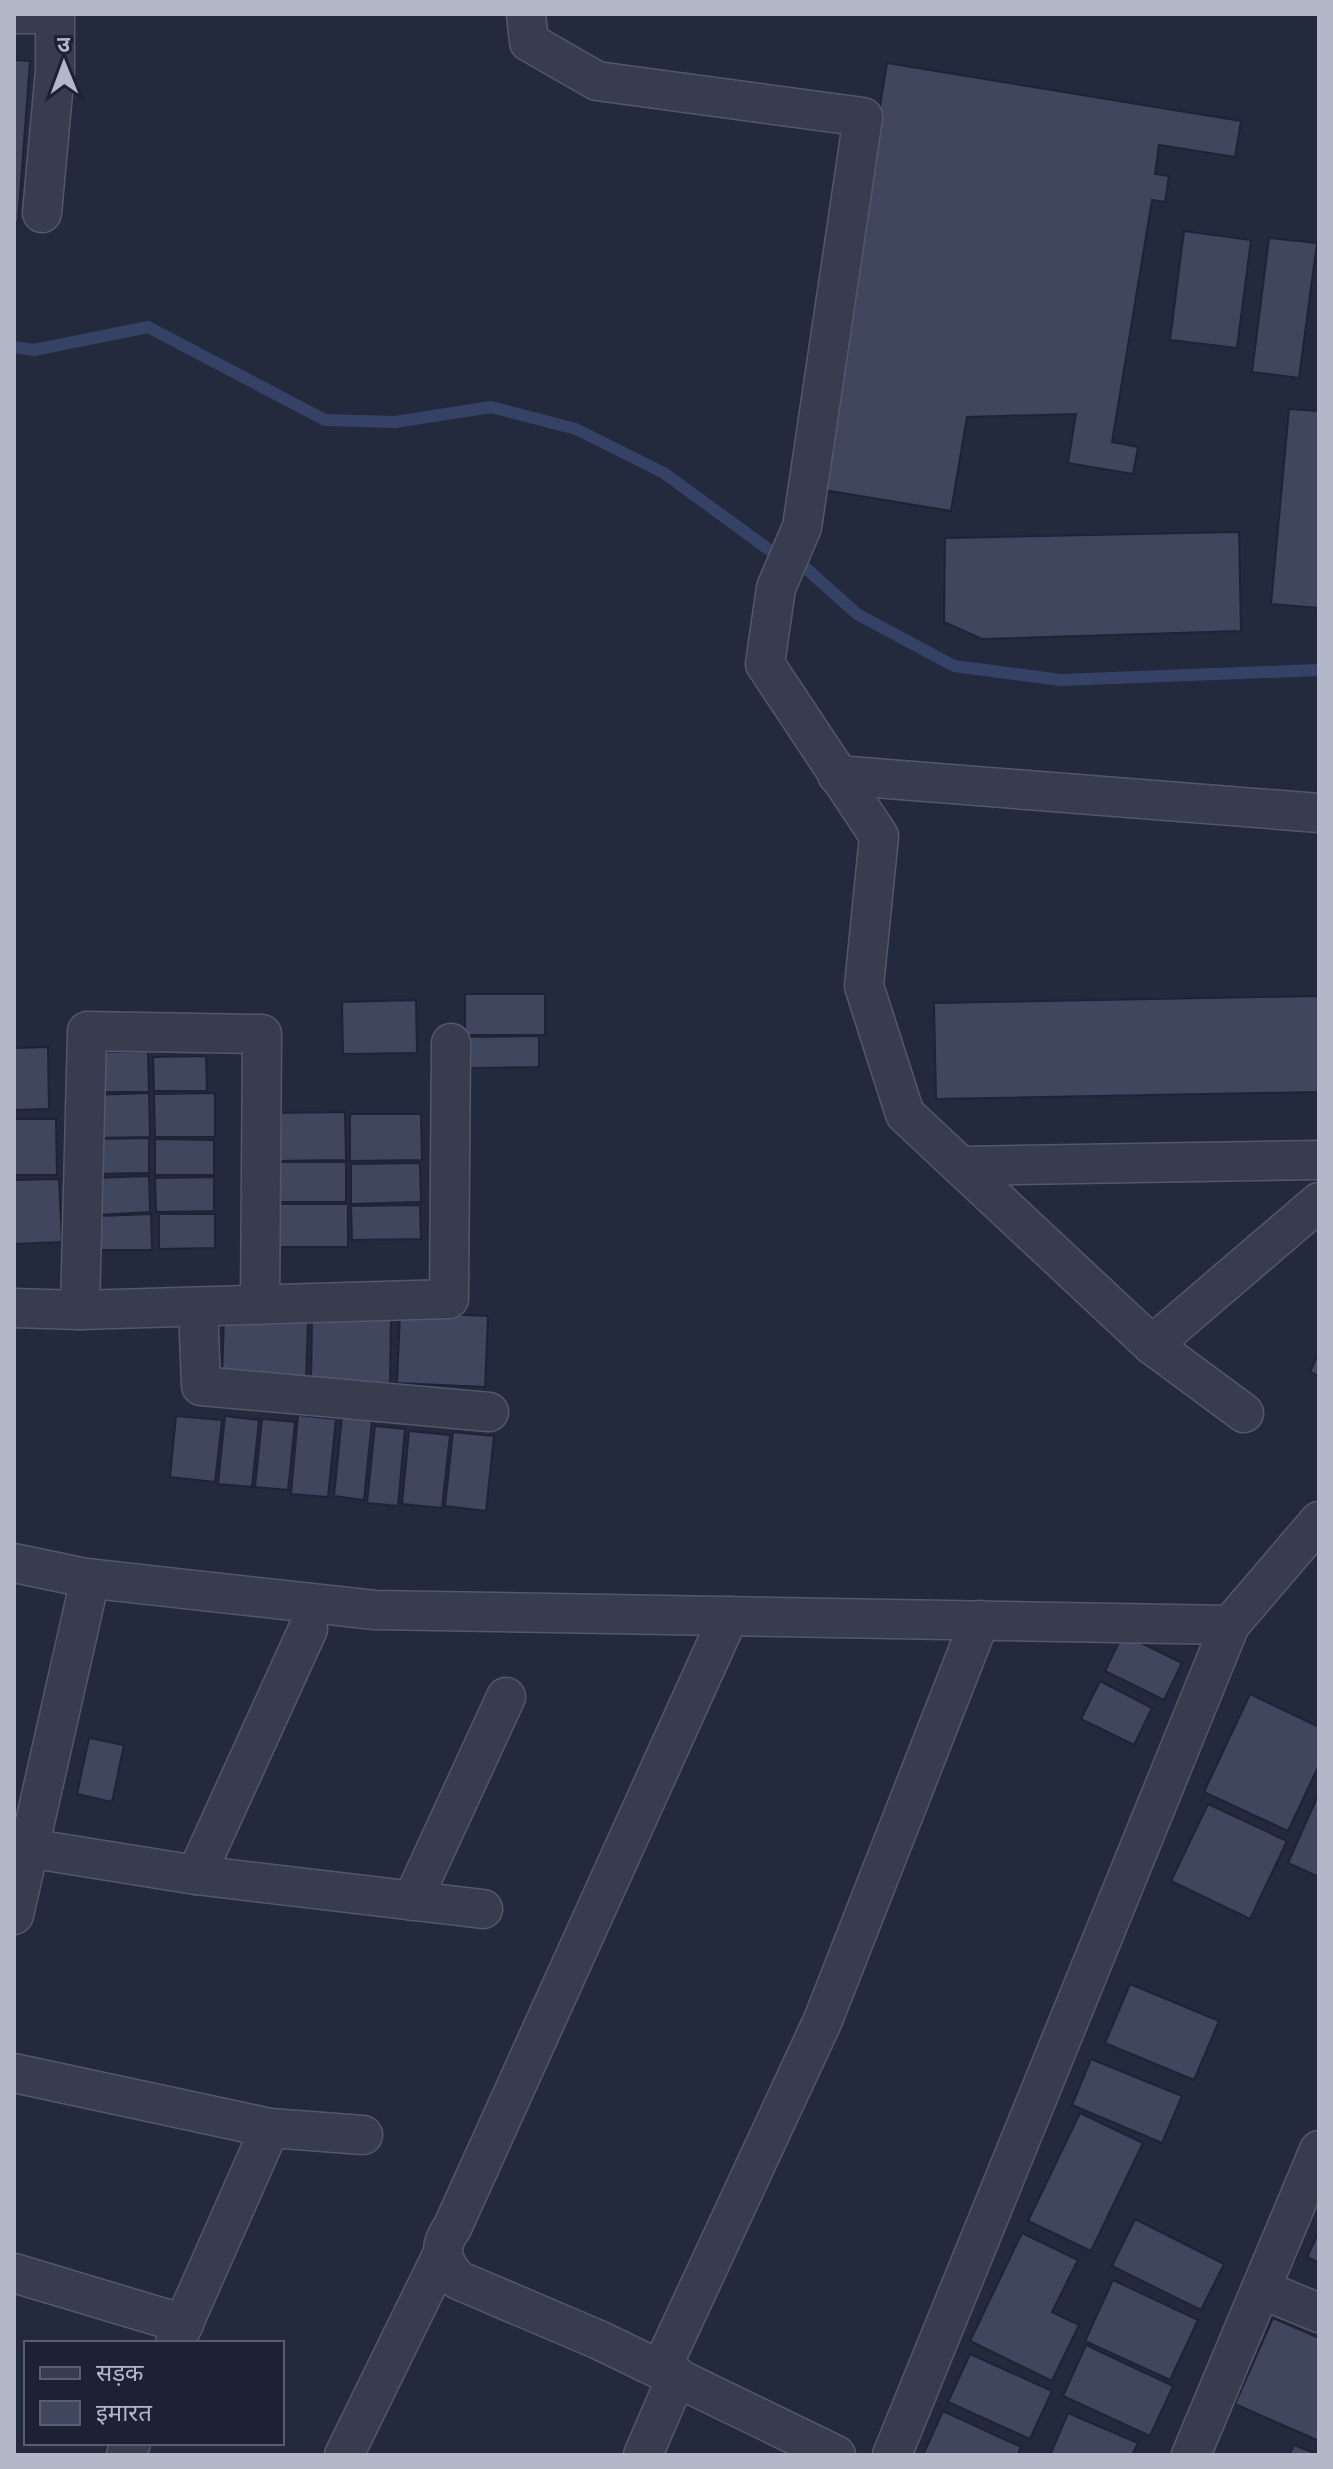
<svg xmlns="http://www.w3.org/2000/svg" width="1333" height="2469" viewBox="0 0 1333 2469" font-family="'Exo 2','Noto Sans Devanagari',sans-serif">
	<rect width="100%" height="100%" fill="#232a3e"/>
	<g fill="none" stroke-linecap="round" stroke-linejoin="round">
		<polyline stroke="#364265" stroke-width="12" points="14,347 34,350 148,327 325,420 395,422 491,407 576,429 664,473 779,557 790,554 857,614 954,666 1061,680 1319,670"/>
	</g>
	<g fill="#3f465e" stroke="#1e2435" stroke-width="2">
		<polygon points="14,60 30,61 18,222 14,222"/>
		<polygon points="887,63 1241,121 1235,157 1159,145 1155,174 1169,176 1165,202 1152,200 1112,442 1138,447 1133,474 1068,463 1076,414 967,417 951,511 818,489"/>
		<polygon points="1184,231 1251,240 1237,348 1170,340"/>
		<polygon points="1269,238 1317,243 1299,378 1252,372"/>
		<polygon points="1289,409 1319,411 1319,608 1271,604"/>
		<polygon points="1239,532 1241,631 982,639 944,622 945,538"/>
		<rect x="465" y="994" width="80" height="41"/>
		<polygon points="1319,996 1319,1092 936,1099 934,1003"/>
		<polygon points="416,1000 417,1053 343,1054 342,1002"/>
		<polygon points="539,1036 539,1067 467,1068 467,1037"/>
		<polygon points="48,1047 49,1109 14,1110 14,1048"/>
		<polygon points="148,1051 149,1092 96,1092 95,1052"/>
		<polygon points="206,1056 207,1091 154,1091 153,1057"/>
		<polygon points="149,1093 150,1137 93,1138 93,1095"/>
		<polygon points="215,1093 215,1137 155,1137 154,1094"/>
		<polygon points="345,1112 346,1160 274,1161 273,1113"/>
		<polygon points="350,1114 421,1114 422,1160 350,1161"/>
		<polygon points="14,1119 56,1119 57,1175 14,1175"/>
		<polygon points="149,1138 149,1173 93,1174 93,1139"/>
		<polygon points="155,1139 214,1140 214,1175 155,1175"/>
		<rect x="278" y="1162" width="68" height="40"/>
		<polygon points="420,1163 421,1202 351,1204 351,1164"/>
		<polygon points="149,1176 150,1212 97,1215 95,1178"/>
		<polygon points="214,1177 214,1211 156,1212 155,1178"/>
		<polygon points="59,1179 62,1242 14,1244 14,1180"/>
		<rect x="278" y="1204" width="70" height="43"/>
		<polygon points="420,1205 421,1239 352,1240 351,1206"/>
		<polygon points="151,1214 152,1250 100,1250 99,1216"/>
		<polygon points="159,1214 215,1214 215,1248 159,1249"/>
		<polygon points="400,1312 488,1316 485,1387 397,1383"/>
		<polygon points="224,1315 308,1318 306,1381 222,1379"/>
		<polygon points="312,1315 391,1317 390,1383 311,1382"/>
		<polygon points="1319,1351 1319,1376 1310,1372"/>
		<polygon points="298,1415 336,1419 328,1497 291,1494"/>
		<polygon points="176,1416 222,1420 215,1482 170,1477"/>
		<polygon points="225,1416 259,1420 252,1487 218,1484"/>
		<polygon points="342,1416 372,1420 364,1500 334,1496"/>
		<polygon points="262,1419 295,1422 288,1490 255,1487"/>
		<polygon points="375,1426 405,1429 398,1506 367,1503"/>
		<polygon points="409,1431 450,1435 442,1508 402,1504"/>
		<polygon points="453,1432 494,1436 486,1511 445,1506"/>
		<polygon points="1123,1634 1182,1663 1164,1700 1105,1671"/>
		<polygon points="1100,1681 1152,1708 1134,1745 1081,1719"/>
		<polygon points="1250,1694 1319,1727 1319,1765 1288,1831 1204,1792"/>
		<polygon points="89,1738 124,1745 112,1802 77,1794"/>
		<polygon points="1319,1793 1319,1877 1288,1863"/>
		<polygon points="1208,1804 1287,1841 1250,1919 1171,1881"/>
		<polygon points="1130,1984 1219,2021 1194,2080 1105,2043"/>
		<polygon points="1091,2059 1182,2096 1162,2143 1072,2105"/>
		<polygon points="1080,2113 1143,2143 1091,2251 1028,2221"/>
		<polygon points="1135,2219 1224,2264 1201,2310 1112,2266"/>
		<polygon points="1319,2231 1319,2263 1307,2257"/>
		<polygon points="1022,2233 1078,2260 1052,2312 1079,2325 1052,2381 970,2341"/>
		<polygon points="1113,2280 1198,2320 1170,2380 1085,2341"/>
		<polygon points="1273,2318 1319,2338 1319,2441 1235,2404"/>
		<polygon points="1086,2345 1173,2386 1150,2436 1063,2396"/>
		<polygon points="970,2354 1052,2391 1030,2439 948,2402"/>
		<polygon points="943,2411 1021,2447 1018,2455 923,2455"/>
		<polygon points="1068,2413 1138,2443 1132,2455 1050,2455"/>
		<polygon points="1294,2445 1319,2455 1289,2455"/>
	</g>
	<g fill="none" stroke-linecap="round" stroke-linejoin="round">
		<defs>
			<g id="minor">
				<polyline points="14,14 38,14"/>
				<polyline points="526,14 529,42 597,81 863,117 802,527 776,588 765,664 879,836 864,986 905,1114 1152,1345 1244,1413"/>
				<polyline points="42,213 55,71 55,14"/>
				<polyline points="837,775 1319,813"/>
				<polyline points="962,1166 1319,1160"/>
				<polyline points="198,1307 201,1386 489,1412"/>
				<polyline points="14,1308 80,1310 449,1299 451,1043"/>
				<polyline points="80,1310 87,1031 262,1034 260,1305"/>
				<polyline points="1152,1345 1319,1202"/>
				<polyline points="14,1563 86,1578 375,1610 1230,1625"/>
				<path d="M729 1616 452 2228C437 2248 442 2262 458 2280L599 2340 836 2455"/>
				<polyline points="28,1848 196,1875 483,1909"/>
				<polyline points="196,1875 308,1629"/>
				<polyline points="412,1901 506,1697"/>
				<polyline points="14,1915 86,1597"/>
				<polyline points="14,2073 270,2128 363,2135"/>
				<polyline points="14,2273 184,2324"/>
				<polyline points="1261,2289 1319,2313"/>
				<polyline points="175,2343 270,2128"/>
				<polyline points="661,2369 823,2020 980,1620"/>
				<polyline points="126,2455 131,2443"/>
				<polyline points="344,2455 443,2253"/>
				<polyline points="643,2455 677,2376"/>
				<polyline points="892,2455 1230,1625 1319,1521"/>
				<polyline points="1191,2455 1319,2150"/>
			</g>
		</defs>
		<use href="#minor" stroke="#525869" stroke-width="41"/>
		<use href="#minor" stroke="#373d4e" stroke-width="38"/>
	</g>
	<rect width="1333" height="2469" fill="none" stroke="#b3b8c9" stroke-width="32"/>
	<rect x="24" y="2341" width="260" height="104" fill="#1c2233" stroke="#585e6f" stroke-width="2"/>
	<rect x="40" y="2367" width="40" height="12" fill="#373d4e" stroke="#585e6f" stroke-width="2"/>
	<text x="96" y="2381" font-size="24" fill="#b3b8c9">सड़क</text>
	<rect x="40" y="2401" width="40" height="24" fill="#3f465e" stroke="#585e6f" stroke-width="2"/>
	<text x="96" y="2421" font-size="24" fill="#b3b8c9">इमारत</text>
	<g transform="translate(64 64) rotate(359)" stroke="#1c2233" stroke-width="6" paint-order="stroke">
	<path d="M0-6L14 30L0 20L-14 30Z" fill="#b3b8c9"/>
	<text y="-12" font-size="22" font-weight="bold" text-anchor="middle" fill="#b3b8c9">उ</text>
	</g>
</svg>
